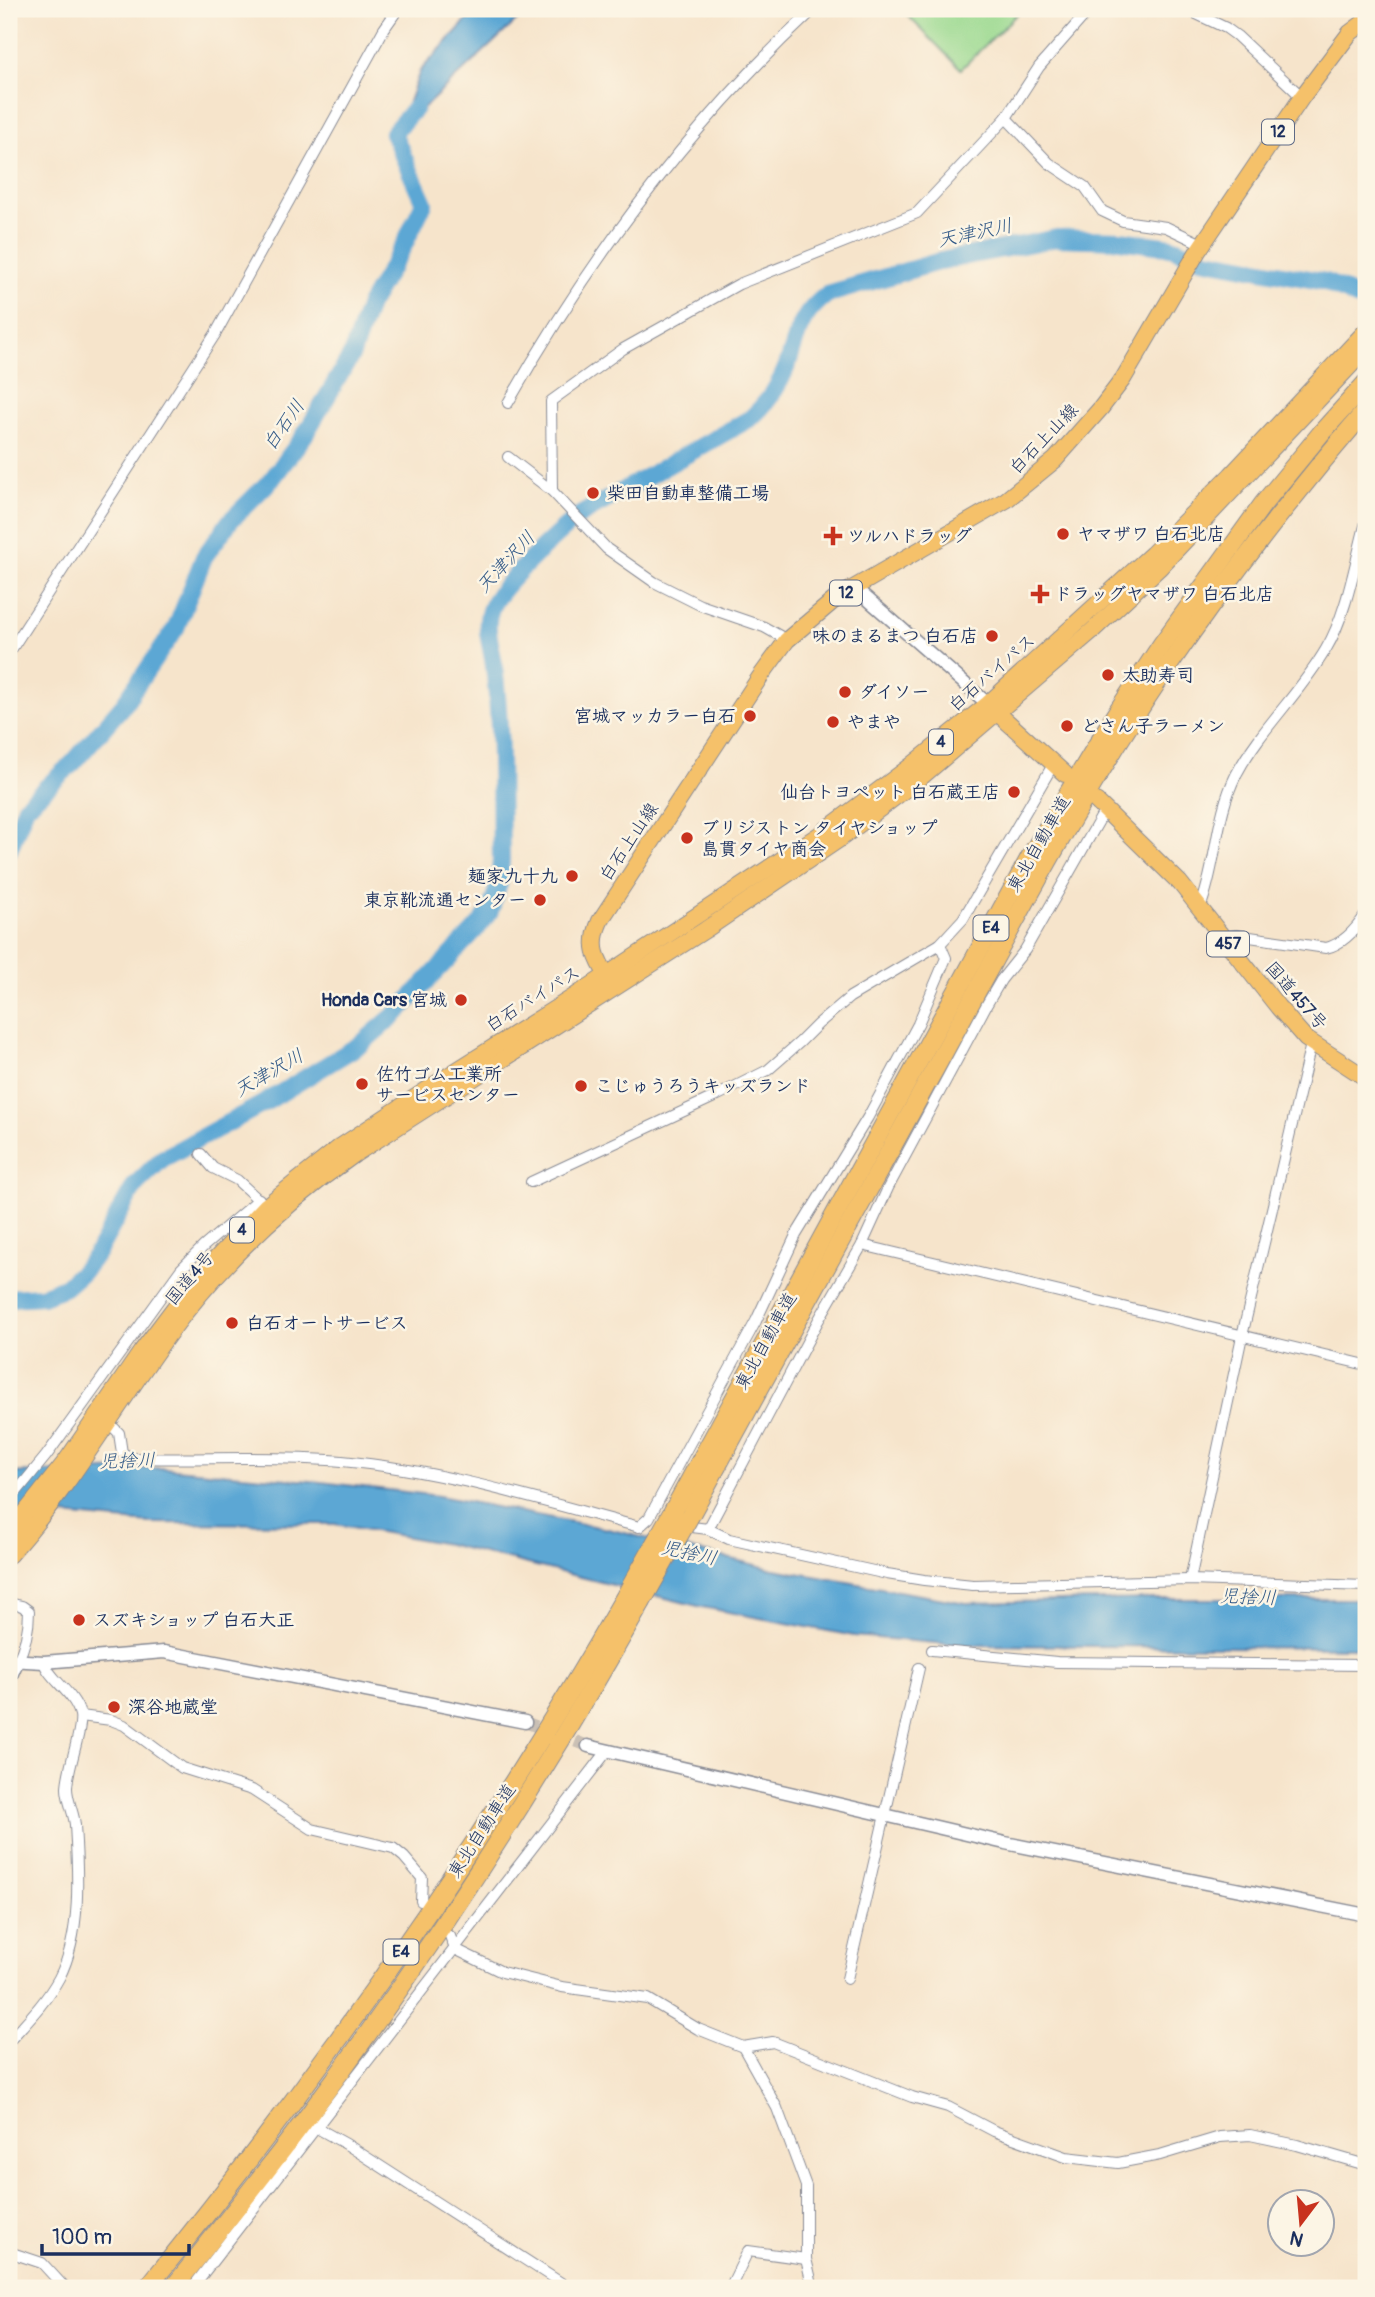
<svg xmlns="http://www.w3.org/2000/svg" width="1375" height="2297" viewBox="0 0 1375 2297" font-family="Pangolin,'Klee One',sans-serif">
	<rect width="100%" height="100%" fill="#fcf5e5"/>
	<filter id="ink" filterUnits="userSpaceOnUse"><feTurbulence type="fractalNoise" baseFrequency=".0143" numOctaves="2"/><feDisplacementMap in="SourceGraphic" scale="14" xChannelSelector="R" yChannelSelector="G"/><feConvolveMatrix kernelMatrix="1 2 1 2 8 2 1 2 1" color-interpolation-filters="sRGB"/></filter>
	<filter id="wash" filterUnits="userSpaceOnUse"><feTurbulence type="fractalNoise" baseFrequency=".00686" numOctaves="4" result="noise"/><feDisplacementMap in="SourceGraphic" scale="28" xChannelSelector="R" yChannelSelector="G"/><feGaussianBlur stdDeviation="1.57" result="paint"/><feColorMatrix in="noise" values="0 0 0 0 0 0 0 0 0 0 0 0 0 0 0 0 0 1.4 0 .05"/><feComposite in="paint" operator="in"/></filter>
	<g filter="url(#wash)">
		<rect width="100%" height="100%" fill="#f6e4cb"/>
		<polygon fill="#9ad98f" stroke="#5a8476" stroke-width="2" points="901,9 1022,9 961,69"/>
		<g fill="#5ca7d4" stroke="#3c6b99" stroke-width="2">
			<polygon points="477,9 529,9 398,132 420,71"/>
			<polygon points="163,1468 321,1482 439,1496 608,1529 768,1568 966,1603 1151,1599 1366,1599 1366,1648 959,1645 854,1636 702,1607 447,1544 335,1524 150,1523 9,1510 9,1473"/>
		</g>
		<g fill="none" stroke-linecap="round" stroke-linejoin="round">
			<g stroke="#5ca7d4" stroke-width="18">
				<polyline points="9,850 26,806 73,763 123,705 176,628 204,557 230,521 272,479 304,436 352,354 369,305 403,247 424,203 393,133 415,108"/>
				<path d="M9 1298 42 1296 65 1287 82 1272 97 1253 135 1185 162 1159 261 1105 361 1044 397 1013 477 928 490 911 499 884 501 860C500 796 502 730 494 666 492 646 483 627 491 608 499 586 560 531 580 515L751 418C764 406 773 395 781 379 799 344 792 320 828 294L941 261 1057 238 1120 240 1171 247 1202 259 1326 282 1366 302"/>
			</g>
		</g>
	</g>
	<g filter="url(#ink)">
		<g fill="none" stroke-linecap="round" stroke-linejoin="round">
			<polyline stroke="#cac0b5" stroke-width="12" stroke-dasharray="12 6" stroke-linecap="butt" points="525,1722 588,1746"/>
			<defs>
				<g id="minor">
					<polyline points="1186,9 1226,28 1237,36 1302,97"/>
					<polyline points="1006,118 1049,163 1085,187 1102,211 1123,221 1166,227 1202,244"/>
					<path d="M508 403C591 257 691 123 814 9"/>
					<polyline points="508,457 552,491 607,549 654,582 700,605 764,627 787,640"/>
					<polyline points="552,491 551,401 623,349 739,284 917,213 1006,118 1039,67 1090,9"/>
					<polyline points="9,653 216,333 384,29 398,9"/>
					<path d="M1200 908C1217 865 1215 817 1236 775 1260 729 1300 694 1326 649 1347 614 1355 562 1366 522"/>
					<path d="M1222 937 1236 935 1326 948C1343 944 1357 928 1366 914"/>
					<polyline points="201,1154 213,1168 237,1180 262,1203"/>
					<polyline points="531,1182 714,1097 768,1070 800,1042 818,1024 850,997 940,944 963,919 1054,763"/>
					<polyline points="862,1245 1366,1365"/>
					<path d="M109 1423 119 1433 122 1453 133 1458C202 1460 273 1455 342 1461 442 1470 542 1501 639 1527L649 1518 756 1321 796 1235 868 1117 918 1024 946 958 940 944"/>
					<polyline points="9,1501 46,1456 181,1269 204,1246 259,1199"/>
					<polyline points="684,1526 708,1529 729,1539 887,1574 924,1580 973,1585 1190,1580 1366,1586"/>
					<polyline points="708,1529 818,1321 862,1245 888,1188 987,1004 1001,980 1025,950 1105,810"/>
					<polyline points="1190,1580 1242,1336 1311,1044"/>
					<path d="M9 1603 22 1606 29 1611C29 1630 26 1645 17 1662"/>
					<polyline points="932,1650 1057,1662 1366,1665"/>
					<polyline points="81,1716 111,1720 124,1725 182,1768 252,1790 312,1829 393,1848 404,1857 422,1878 421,1901"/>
					<polyline points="450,1936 455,1949 502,1972 562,1987 648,1999 698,2029 743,2047 773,2042 912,2097 948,2107 994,2131 1066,2157 1118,2163 1160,2155 1220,2137 1250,2135 1297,2145 1366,2165"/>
					<polyline points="847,1979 919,1668"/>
					<path d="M9 2041C27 2021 46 2002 59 1978 82 1934 78 1873 75 1825 74 1813 67 1800 67 1788 67 1770 83 1729 80 1715 75 1693 48 1678 44 1662"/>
					<polyline points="743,2047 777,2108 806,2186 806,2259 813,2288"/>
					<polyline points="317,2128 346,2144 569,2288"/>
					<polyline points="9,2252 42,2263 65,2288"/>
					<polyline points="192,2288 608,1750"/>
					<polyline points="730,2288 748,2251 806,2259"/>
				</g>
				<g id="tertiary">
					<polyline points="855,588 988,704"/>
					<polyline points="9,1660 44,1662 164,1652 525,1722"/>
					<polyline points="9,1680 17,1662"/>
					<polyline points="588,1746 1005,1843 1366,1915"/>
				</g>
				<path id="primary" d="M612 984C598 961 588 948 600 921L760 677 787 640 838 597 1006 500 1055 460 1101 408 1123 379 1198 251 1302 97 1350 33 1366 21"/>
				<g id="trunk">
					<polyline points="992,708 1065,774"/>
					<polyline points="1096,801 1180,883 1278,1007 1306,1039 1366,1078"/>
					<polyline points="9,1533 66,1461 141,1352 193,1283 266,1206 340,1147 451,1074 575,996 822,833 911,766 988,704 1152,554 1231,475 1366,331"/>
					<path d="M9 1555C70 1487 115 1408 168 1335 220 1264 283 1204 355 1154L705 930 841 838 919 779 1092 631 1159 568 1366 349"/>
				</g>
				<g id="motorway">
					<polyline points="674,1509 1030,857 1115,715 1162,644 1263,504 1322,432 1366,383"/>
					<path d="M691 1514C771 1367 852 1220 932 1074 1005 940 1075 804 1160 678 1223 585 1292 496 1366 410"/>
					<path d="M147 2288C325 2070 486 1840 626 1595"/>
					<path d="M173 2288C220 2229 268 2170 313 2109 433 1948 542 1778 641 1603"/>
				</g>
			</defs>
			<use href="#minor" stroke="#888a94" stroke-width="12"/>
			<use href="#tertiary" stroke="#888a94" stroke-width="15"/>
			<use href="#primary" stroke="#888a94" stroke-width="18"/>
			<use href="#trunk" stroke="#888a94" stroke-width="18"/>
			<use href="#motorway" stroke="#888a94" stroke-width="20"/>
			<use href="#minor" stroke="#fff" stroke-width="10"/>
			<use href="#tertiary" stroke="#fff" stroke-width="12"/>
			<use href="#primary" stroke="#f5c16b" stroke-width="16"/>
			<use href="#trunk" stroke="#f5c16b" stroke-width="16"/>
			<use href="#motorway" stroke="#f5c16b" stroke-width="18"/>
			<defs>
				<g id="motorway-bridge">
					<polyline points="626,1595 674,1509"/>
					<polyline points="641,1603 691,1514"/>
				</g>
			</defs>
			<use href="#motorway-bridge" stroke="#888a94" stroke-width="20" stroke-linecap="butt"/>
			<use href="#motorway-bridge" stroke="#f5c16b" stroke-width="18"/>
		</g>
	</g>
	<g fill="#c8321e" stroke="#fcf5e5" stroke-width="2.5">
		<circle cx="593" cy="493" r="7"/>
		<circle cx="1063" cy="534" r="7"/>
		<path d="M829.5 525.5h7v7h7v7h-7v7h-7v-7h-7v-7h7z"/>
		<path d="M1036.5 583.5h7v7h7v7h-7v7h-7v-7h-7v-7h7z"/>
		<circle cx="992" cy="636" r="7"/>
		<circle cx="1108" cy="675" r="7"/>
		<circle cx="845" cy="692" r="7"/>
		<circle cx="750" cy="716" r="7"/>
		<circle cx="833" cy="722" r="7"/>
		<circle cx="1067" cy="726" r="7"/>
		<circle cx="1014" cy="792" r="7"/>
		<circle cx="687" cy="838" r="7"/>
		<circle cx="572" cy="876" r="7"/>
		<circle cx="540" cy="900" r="7"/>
		<circle cx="461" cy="1000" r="7"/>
		<circle cx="362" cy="1084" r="7"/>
		<circle cx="581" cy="1086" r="7"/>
		<circle cx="232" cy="1323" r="7"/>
		<circle cx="79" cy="1620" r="7"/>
		<circle cx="114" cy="1707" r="7"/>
	</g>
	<g text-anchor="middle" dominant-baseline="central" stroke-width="5" stroke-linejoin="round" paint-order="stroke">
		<g fill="#fcf5e5" stroke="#5e6a86" stroke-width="2">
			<rect x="1262" y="119.5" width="32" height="25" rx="5"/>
			<rect x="830" y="580.5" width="32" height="25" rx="5"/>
			<rect x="929" y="729.5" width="24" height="25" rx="5"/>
			<rect x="973.5" y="915.5" width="35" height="25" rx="5"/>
			<rect x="1207" y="931.5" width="42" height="25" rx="5"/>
			<rect x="230" y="1217.5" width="24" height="25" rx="5"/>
			<rect x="383.5" y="1939.5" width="35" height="25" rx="5"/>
		</g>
		<g font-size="16" font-weight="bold" fill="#1b2f5e">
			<text x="1278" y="132">12</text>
			<text x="846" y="593">12</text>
			<text x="941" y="742">4</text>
			<text x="991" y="928">E4</text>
			<text x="1228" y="944">457</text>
			<text x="242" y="1230">4</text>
			<text x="401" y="1952">E4</text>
		</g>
		<g font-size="18" fill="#1b2f5e" stroke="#fcf5e5">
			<text transform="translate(1044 439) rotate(-46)">白石上山線</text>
			<text transform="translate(992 673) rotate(-41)">白石バイパス</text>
			<text transform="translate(629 842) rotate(-56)">白石上山線</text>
			<text transform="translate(1039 844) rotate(-60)">東北自動車道</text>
			<text transform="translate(1296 996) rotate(49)">国道457号</text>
			<text transform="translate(533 999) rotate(-32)">白石バイパス</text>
			<text transform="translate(190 1278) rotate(-50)">国道4号</text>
			<text transform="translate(766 1341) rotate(-61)">東北自動車道</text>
			<text transform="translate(482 1831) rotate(-57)">東北自動車道</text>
		</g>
		<g font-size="18" font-weight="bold" fill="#1b2f5e" stroke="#fcf5e5" text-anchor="start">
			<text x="607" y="493">柴田自動車整備工場</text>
			<text x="1077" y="534">ヤマザワ 白石北店</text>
			<text x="847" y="536">ツルハドラッグ</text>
			<text x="1054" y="594">ドラッグヤマザワ 白石北店</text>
			<text x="978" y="636" text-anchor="end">味のまるまつ 白石店</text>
			<text x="1122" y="675">太助寿司</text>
			<text x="859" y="692">ダイソー</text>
			<text x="736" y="716" text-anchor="end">宮城マッカラー白石</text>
			<text x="847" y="722">やまや</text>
			<text x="1081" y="726">どさん子ラーメン</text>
			<text x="1000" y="792" text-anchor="end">仙台トヨペット 白石蔵王店</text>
			<text x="701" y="828">ブリジストン タイヤショップ<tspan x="701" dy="21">島貫タイヤ商会</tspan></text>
			<text x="558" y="876" text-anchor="end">麺家九十九</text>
			<text x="526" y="900" text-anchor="end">東京靴流通センター</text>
			<text x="447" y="1000" text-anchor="end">Honda Cars 宮城</text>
			<text x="376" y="1074">佐竹ゴム工業所<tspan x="376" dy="21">サービスセンター</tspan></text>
			<text x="595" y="1086">こじゅうろうキッズランド</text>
			<text x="246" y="1323">白石オートサービス</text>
			<text x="93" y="1620">スズキショップ 白石大正</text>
			<text x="128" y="1707">深谷地蔵堂</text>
		</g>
		<g font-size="19" font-style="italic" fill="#325987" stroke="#fcf5e5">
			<text transform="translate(975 233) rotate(-12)">天津沢川</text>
			<text transform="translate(284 425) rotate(-55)">白石川</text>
			<text transform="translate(506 562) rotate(-47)">天津沢川</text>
			<text transform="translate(269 1073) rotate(-30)">天津沢川</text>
			<text transform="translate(127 1461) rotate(-2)">児捨川</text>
			<text transform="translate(689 1553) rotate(12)">児捨川</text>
			<text transform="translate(1248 1597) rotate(2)">児捨川</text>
		</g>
	</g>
	<rect width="1375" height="2297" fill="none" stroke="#fcf5e5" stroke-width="35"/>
	<g transform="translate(1301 2223) rotate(196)"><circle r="33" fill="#fcf5e5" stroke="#a2a6af" stroke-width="2"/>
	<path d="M0-5L12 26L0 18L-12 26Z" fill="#c8321e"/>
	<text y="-10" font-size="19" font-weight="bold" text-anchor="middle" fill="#1b2f5e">N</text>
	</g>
	<path d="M42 2244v10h147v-10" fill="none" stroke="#1b2f5e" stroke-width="3.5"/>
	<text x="52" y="2244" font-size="21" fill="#1b2f5e" stroke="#fcf5e5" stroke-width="5" paint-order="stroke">100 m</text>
</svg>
